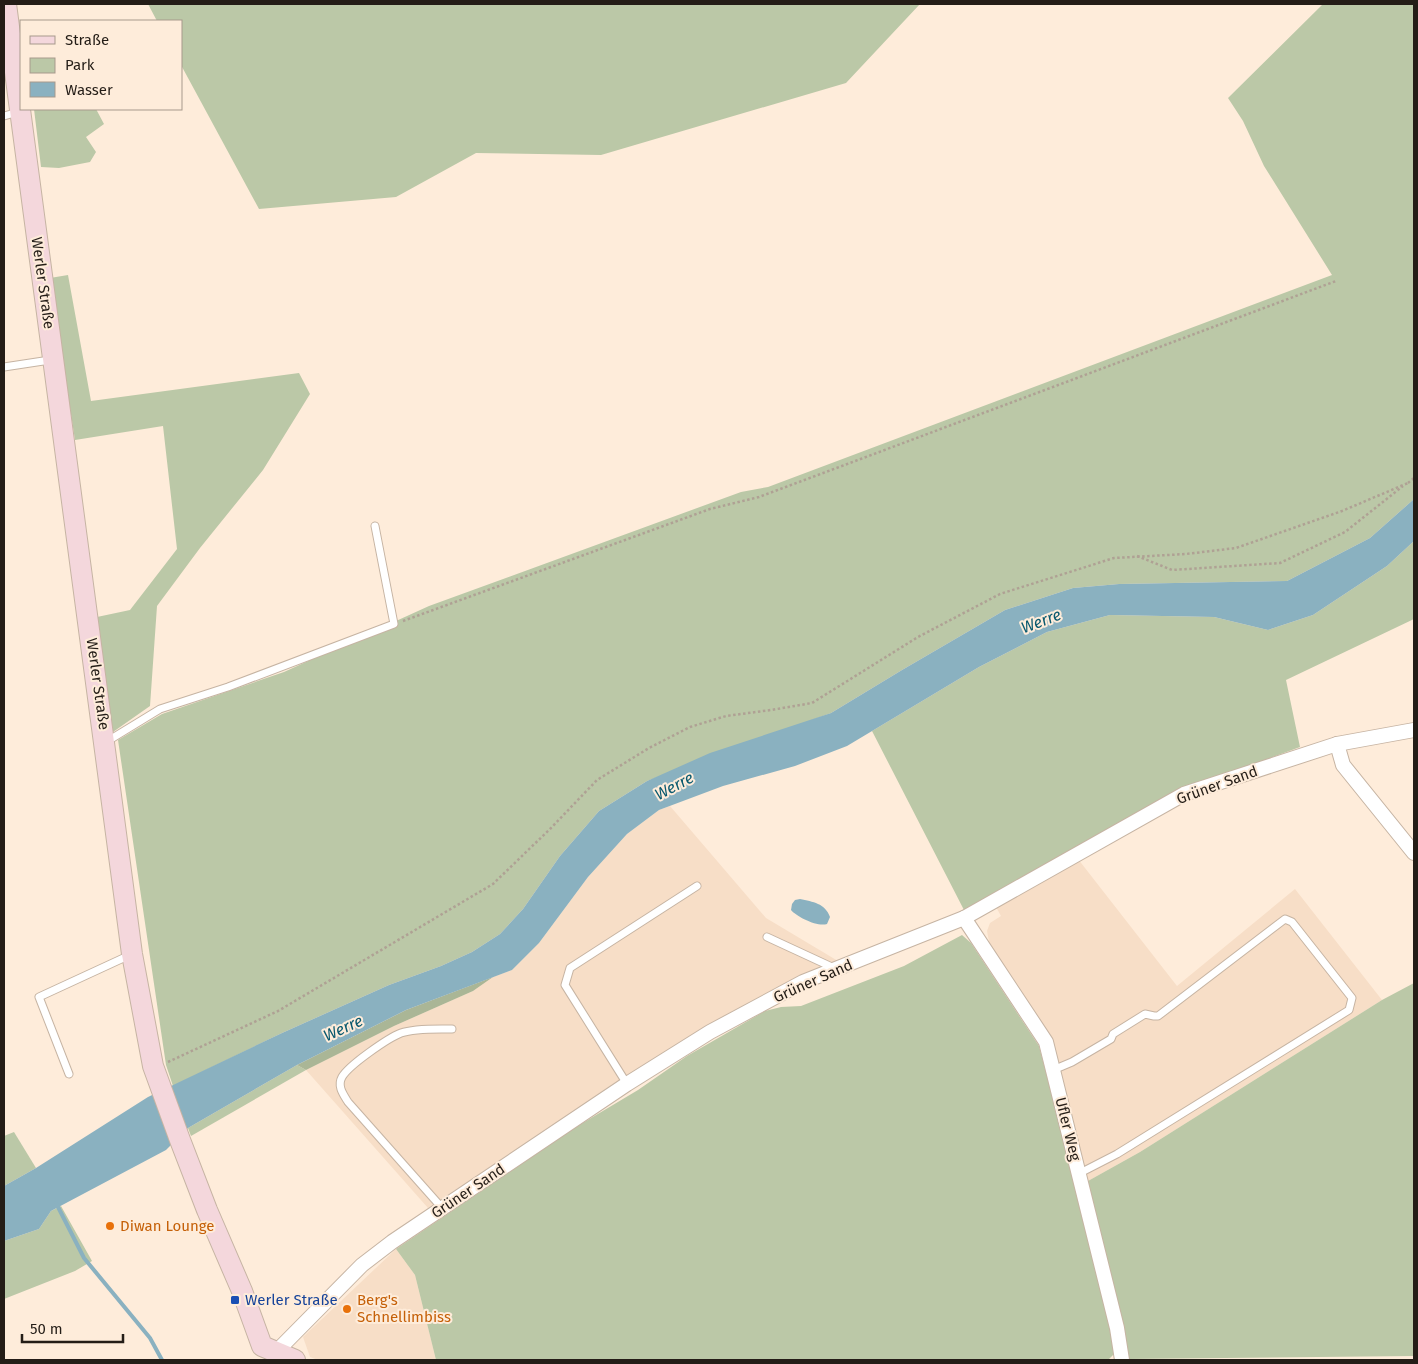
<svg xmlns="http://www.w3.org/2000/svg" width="1418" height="1364" viewBox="0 0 1418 1364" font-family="'Fira Sans',sans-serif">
	<rect width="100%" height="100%" fill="#feecda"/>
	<g fill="#f7dec7">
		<polygon points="670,806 766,918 843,964 611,1087 428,1208 306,1070 394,1026 473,991 493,977 512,970 539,943 588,877 627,834 659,810"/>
		<polygon points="1078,859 1177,986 1295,889 1382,1000 1140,1152 1088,1181 1052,1039 991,952 987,931 990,923 1001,916 996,907"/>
		<polygon points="396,1249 415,1275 436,1360 318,1360 310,1357 303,1337"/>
	</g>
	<g fill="#bbc8a7">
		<polygon points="148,4 920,4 846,83 601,155 476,153 396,197 259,209 181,65 181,21 157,21"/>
		<polygon points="1323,4 1414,4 1414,499 1370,538 1287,581 1119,584 1073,588 1005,610 902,670 831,713 647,781 599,811 560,856 523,909 500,934 472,952 441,966 389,985 282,1033 173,1086 166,1065 118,740 162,714 284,672 429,606 741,492 768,487 1332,275 1264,166 1243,121 1228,98"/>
		<polygon points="34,109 96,109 104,124 86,137 96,152 90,162 59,168 41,167"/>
		<polygon points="68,275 91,401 299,373 310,394 263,470 200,548 157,606 150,706 113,732 97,617 130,610 177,549 163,426 75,440 50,278"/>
		<polygon points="1414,541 1414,619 1286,680 1300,747 1182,790 1073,853 964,910 872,731 979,667 1047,632 1110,615 1214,617 1268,630 1313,615 1387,566"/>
		<polygon points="962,935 971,943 1039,1046 1108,1310 1115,1353 1108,1360 436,1360 415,1275 396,1249 571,1130 638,1090 687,1056 765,1011 781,1007 801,1006 904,966"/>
		<polygon points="1414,983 1414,1356 1129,1359 1088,1181 1140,1152 1382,1000"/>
		<polygon points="297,1065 306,1070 191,1136 188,1128"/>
		<polygon points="14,1132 36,1168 4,1186 4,1136"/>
		<polygon points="61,1206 92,1261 75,1271 4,1299 4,1241 39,1229 51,1211"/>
	</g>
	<polygon fill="#aab696" points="493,977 473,991 394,1026 306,1070 297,1065 406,1010"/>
	<g fill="#8ab1c0">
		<polygon points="1414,499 1414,541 1387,566 1313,615 1268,630 1214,617 1110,615 1047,632 979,667 847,746 795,766 723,786 659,810 627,834 588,877 539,943 512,970 406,1010 297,1065 188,1128 166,1150 51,1211 39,1229 4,1241 4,1186 36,1168 148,1097 282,1033 389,985 441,966 472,952 500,934 523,909 560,856 599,811 647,781 710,753 831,713 902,670 1005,610 1073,588 1119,584 1287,581 1370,538"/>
		<path d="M800 899C813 902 825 903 830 917L827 924C817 927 797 917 791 910L792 904 795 900Z"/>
	</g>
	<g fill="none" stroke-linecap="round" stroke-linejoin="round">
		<polyline stroke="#8ab1c0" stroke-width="4" points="56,1203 84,1258 150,1338 162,1360"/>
		<defs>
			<g id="service">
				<polyline points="4,116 18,112"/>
				<polyline points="4,367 50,360"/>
				<polyline points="106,742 160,709 228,687 394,624 375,526"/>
				<polyline points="767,937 834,968"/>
				<polyline points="1053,1070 1072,1062 1111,1039 1113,1034 1145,1014 1154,1016 1158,1016 1285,919 1292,922 1352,998 1349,1010 1117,1154 1080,1173"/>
				<polyline points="69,1074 39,997 130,955"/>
				<polyline points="627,1084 565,985 570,968 697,886"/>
				<path d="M443 1209 348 1102C343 1094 337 1086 342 1077 349 1065 388 1038 401 1033 415 1028 437 1029 452 1029"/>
			</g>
			<g id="minor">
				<polyline points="1337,744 1343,765 1414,853"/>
				<polyline points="964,918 1046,1042 1117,1328 1122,1360"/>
				<polyline points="276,1352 362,1265 392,1242 627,1084 710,1032 803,982 964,918 1184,794 1337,744 1414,730"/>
			</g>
			<polyline id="secondary" points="6,4 132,954 153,1066 180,1140 207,1210 242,1291 262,1346 295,1360"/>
		</defs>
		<use href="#service" stroke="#c6b4a3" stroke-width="9"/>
		<use href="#minor" stroke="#c6b4a3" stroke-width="16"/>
		<use href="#secondary" stroke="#c6b4a3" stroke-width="22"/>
		<g stroke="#afa194" stroke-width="2.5" stroke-dasharray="2.5 2.5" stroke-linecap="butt">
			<polyline points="1408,483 1414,478"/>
			<polyline points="1137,556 1172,570 1280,563 1345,532 1403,486"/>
			<polyline points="403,621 710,509 759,497 1336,281"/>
			<polyline points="168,1062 278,1011 493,884 551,828 597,780 649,748 690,727 726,716 771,710 812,703 918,637 1000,594 1114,558 1186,554 1236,548 1342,511 1408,483"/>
		</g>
		<use href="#service" stroke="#fff" stroke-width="7"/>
		<use href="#minor" stroke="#fff" stroke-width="14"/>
		<use href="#secondary" stroke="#f4d7dc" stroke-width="20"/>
	</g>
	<g fill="#e8710a" stroke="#feecda" stroke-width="2">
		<circle cx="110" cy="1226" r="5"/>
		<circle cx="347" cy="1309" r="5"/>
	</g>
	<rect fill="#1a4fb4" stroke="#feecda" stroke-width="2" x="230" y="1295" width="10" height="10" rx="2.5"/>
	<g text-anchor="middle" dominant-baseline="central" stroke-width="4" stroke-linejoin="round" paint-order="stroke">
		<g font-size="15" fill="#241d17" stroke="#feecda">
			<text transform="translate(43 283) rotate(82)">Werler Straße</text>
			<text transform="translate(98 684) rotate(82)">Werler Straße</text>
			<text transform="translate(1217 785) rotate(-20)">Grüner Sand</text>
			<text transform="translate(813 981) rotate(-24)">Grüner Sand</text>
			<text transform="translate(1068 1129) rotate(76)">Ufler Weg</text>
			<text transform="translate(468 1191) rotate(-34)">Grüner Sand</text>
		</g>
		<g font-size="15" fill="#c56008" stroke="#feecda" text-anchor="start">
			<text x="120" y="1226">Diwan Lounge</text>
			<text x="357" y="1300">Berg's<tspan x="357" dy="17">Schnellimbiss</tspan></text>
		</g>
		<g font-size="15" fill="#164399" stroke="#feecda" text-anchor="start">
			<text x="245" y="1300">Werler Straße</text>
		</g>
		<g font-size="16" font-style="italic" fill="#08586e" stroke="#feecda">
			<text transform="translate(1041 621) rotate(-21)">Werre</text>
			<text transform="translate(674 786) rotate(-28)">Werre</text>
			<text transform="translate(343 1028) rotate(-24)">Werre</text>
		</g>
	</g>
	<rect width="1418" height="1364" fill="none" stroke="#241d17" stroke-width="10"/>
	<rect x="20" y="20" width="162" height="90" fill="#feecda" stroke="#a7998c"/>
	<rect x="30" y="36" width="25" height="8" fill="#f4d7dc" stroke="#a7998c"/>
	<text x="65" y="45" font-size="15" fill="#241d17">Straße</text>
	<rect x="30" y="58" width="25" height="15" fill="#bbc8a7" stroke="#a7998c"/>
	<text x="65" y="70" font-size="15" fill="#241d17">Park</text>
	<rect x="30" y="82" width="25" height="15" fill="#8ab1c0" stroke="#a7998c"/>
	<text x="65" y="95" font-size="15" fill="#241d17">Wasser</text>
	<path d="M22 1334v8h101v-8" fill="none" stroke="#241d17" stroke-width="2.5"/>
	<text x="30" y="1334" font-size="15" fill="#241d17" stroke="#feecda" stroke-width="4" paint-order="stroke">50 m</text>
</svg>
